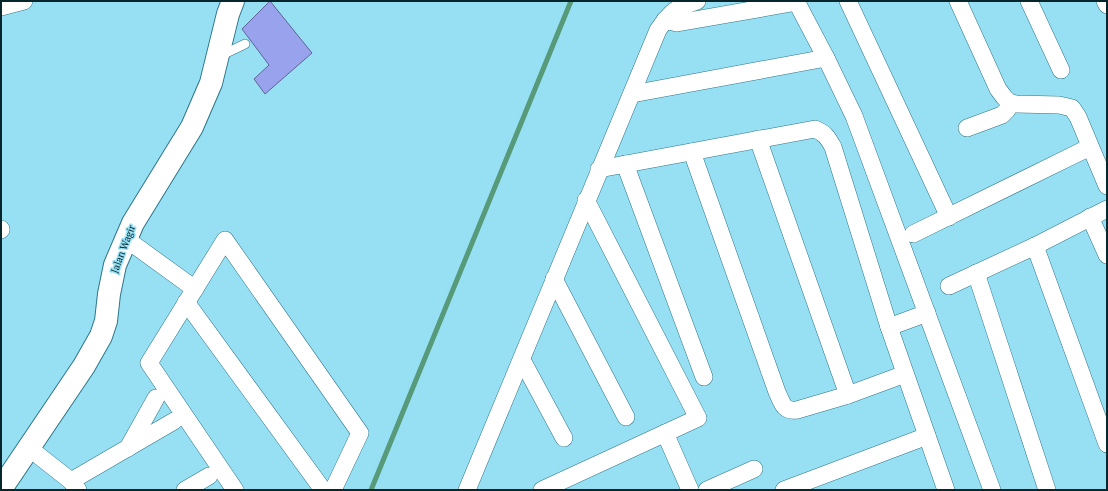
<svg xmlns="http://www.w3.org/2000/svg" width="1108" height="491" viewBox="0 0 1108 491" font-family="'PT Serif',serif">
	<rect width="100%" height="100%" fill="#97e0f4"/>
	<g fill="none" stroke-linecap="round" stroke-linejoin="round">
		<polyline stroke="#569a7a" stroke-width="5" points="371,490 571,1"/>
	</g>
	<polygon fill="#99a3ed" stroke="#5d6495" points="270,1 312,53 265,94 254,79 269,65 242,29"/>
	<g fill="none" stroke-linecap="round" stroke-linejoin="round">
		<defs>
			<polyline id="service" points="220,56 245,44"/>
			<g id="minor">
				<polyline points="796,1 826,58 854,116 992,490"/>
				<polyline points="848,1 949,217"/>
				<polyline points="958,1 998,89 1004,97 1010,103 1016,104 1059,105 1072,108 1078,117 1107,186"/>
				<polyline points="1029,1 1061,70"/>
				<polyline points="1105,1 1107,5"/>
				<polyline points="1,7 24,1"/>
				<polyline points="665,20 677,23 797,2"/>
				<polyline points="632,94 826,58"/>
				<polyline points="967,128 1002,115 1007,110 1010,103"/>
				<polyline points="758,139 848,395"/>
				<path d="M692 152 777 392C782 402 783 412 797 410L848 395 905 374"/>
				<polyline points="625,164 704,377"/>
				<path d="M599 169 815 129C825 133 828 138 833 147L889 327 946 490"/>
				<polyline points="1090,217 1107,255"/>
				<polyline points="1,229 1,230"/>
				<polyline points="913,234 1090,147"/>
				<polyline points="126,239 195,289"/>
				<polyline points="1035,246 1107,444"/>
				<polyline points="976,273 1047,490"/>
				<polyline points="554,279 626,417"/>
				<polyline points="949,286 1035,246 1107,209"/>
				<polyline points="186,302 323,490"/>
				<polyline points="889,327 927,313"/>
				<polyline points="522,360 564,438"/>
				<polyline points="665,433 690,490"/>
				<polyline points="29,448 71,481 78,490"/>
				<polyline points="128,448 156,398"/>
				<polyline points="71,481 174,421"/>
				<polyline points="185,490 209,476"/>
				<polyline points="235,490 149,363 225,240 360,433 333,490"/>
				<path d="M467 490 658 30C672 10 674 9 697 1"/>
				<polyline points="542,490 698,418 586,200"/>
				<polyline points="707,490 754,469"/>
				<polyline points="784,490 927,436"/>
			</g>
			<polyline id="tertiary" points="1,489 84,366 101,336 106,321 109,294 115,265 133,223 192,127 211,83 228,14 233,1"/>
		</defs>
		<use href="#service" stroke="#2c7688" stroke-width="10"/>
		<use href="#minor" stroke="#2c7688" stroke-width="18"/>
		<use href="#tertiary" stroke="#2c7688" stroke-width="24"/>
		<use href="#service" stroke="#fff" stroke-width="9"/>
		<use href="#minor" stroke="#fff" stroke-width="17"/>
		<use href="#tertiary" stroke="#fff" stroke-width="22"/>
	</g>
	<g text-anchor="middle" dominant-baseline="central" stroke-width="3" stroke-linejoin="round" paint-order="stroke">
		<g font-size="10" fill="#06262d" stroke="#97e0f4">
			<text transform="translate(123 249) rotate(-69)">Jalan Wagir</text>
		</g>
	</g>
	<rect width="1108" height="491" fill="none" stroke="#06262d" stroke-width="4"/>
</svg>
